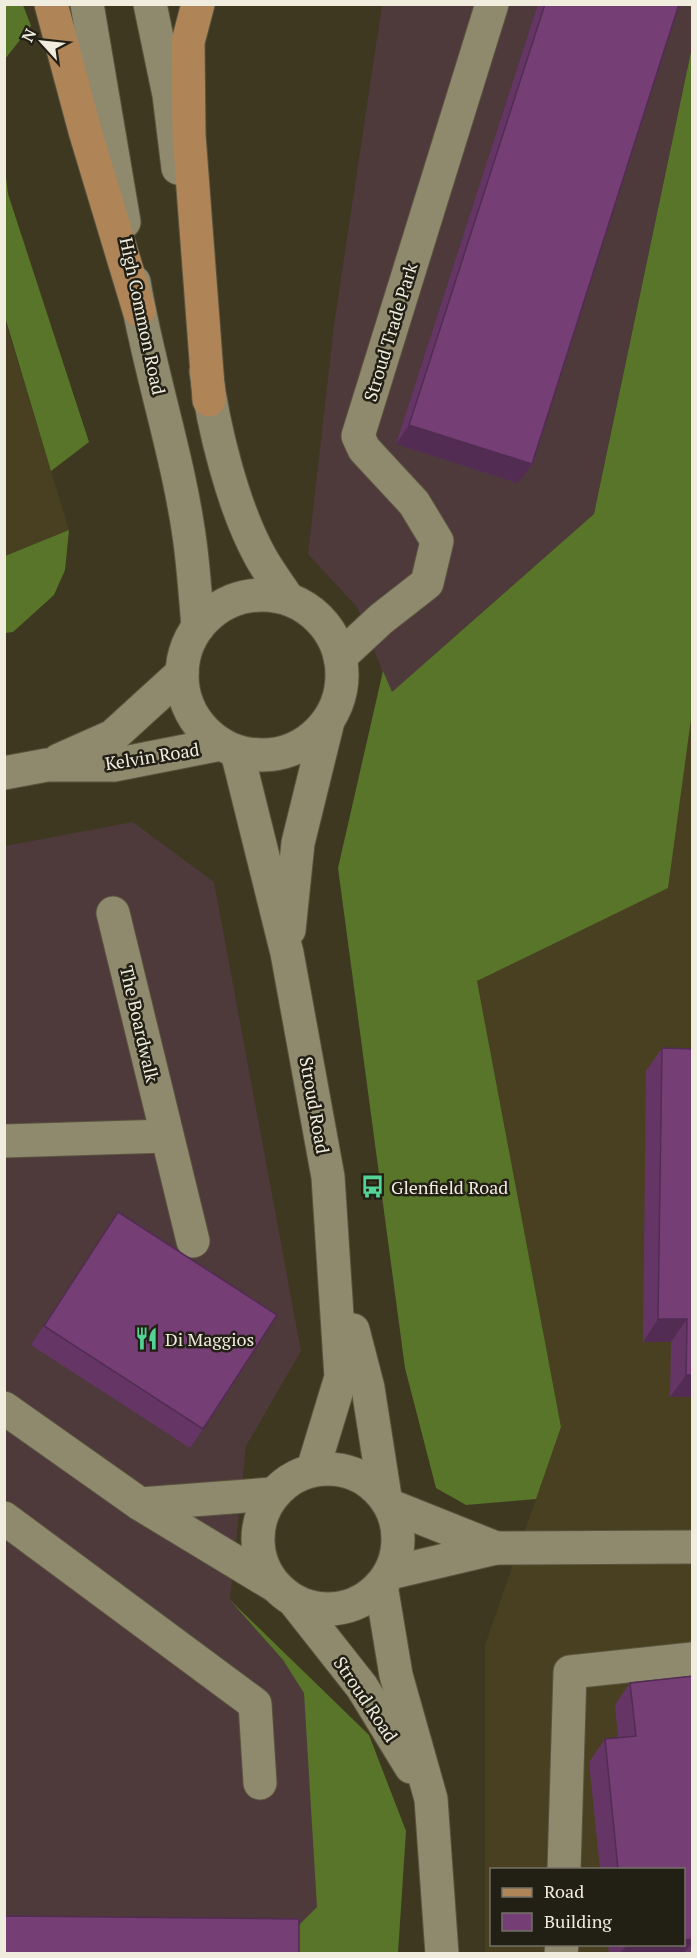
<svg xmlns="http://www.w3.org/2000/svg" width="697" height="1958" viewBox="0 0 697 1958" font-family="'PT Serif',serif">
	<rect width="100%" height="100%" fill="#3e3820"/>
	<g fill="#4e393b">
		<polygon points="382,5 692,5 692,47 594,514 391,693 357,607 308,554 334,325"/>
		<polygon points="133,822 214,882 301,1351 246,1446 230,1599 357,1745 391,1953 5,1954 5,846"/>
	</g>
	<g fill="#484020" fill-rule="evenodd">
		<polygon points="4,317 69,530 5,556 4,556"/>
		<path d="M692 712V1953H485V1645L561 1427 477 981 667 888ZM492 1870H684V1944H492Z"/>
	</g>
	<g fill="#58752a">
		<polygon points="5,4 23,5 31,26 5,59"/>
		<polygon points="692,47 692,712 668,888 477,981 561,1427 536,1499 466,1505 436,1488 405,1368 338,868 383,671 392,692 594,514"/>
		<polygon points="5,169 8,194 89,442 51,471 5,317"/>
		<polygon points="69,530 65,570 54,595 13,632 5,633 5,556"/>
		<polygon points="230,1600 369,1735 406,1831 398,1953 293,1953 293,1931 317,1907 304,1693 283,1660"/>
	</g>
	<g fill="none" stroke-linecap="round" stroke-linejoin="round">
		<defs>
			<g id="minor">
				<polyline points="87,4 124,222"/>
				<polyline points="150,4 169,95 178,168"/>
				<path d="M134 282C149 372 180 459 191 550 194 576 196 602 198 627"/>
				<path d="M206 371C213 427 233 507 260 556 268 571 279 585 288 599"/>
				<circle cx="262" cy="675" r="80"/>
				<polyline points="340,657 381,619 427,583 437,541 414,503 364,449 358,436 492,4"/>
				<polyline points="237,752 287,953 328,1177 341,1377 313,1469"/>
				<polyline points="59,760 113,736 182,673"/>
				<polyline points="4,773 47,765 114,765 221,744"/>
				<polyline points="113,913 193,1241"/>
				<polyline points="289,930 298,843 328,721"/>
				<polyline points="4,1141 167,1136"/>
				<polyline points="353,1330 368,1388 385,1497"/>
				<polyline points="4,1408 140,1504 274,1585"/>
				<circle cx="328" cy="1539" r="70"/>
				<polyline points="140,1504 272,1494"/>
				<polyline points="391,1506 496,1548"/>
				<polyline points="4,1518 255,1704 260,1783"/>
				<polyline points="390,1573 496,1548 692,1547"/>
				<polyline points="381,1585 396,1675 431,1799 442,1954"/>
				<polyline points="295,1602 362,1687 411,1767"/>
				<polyline points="564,1870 570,1672 692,1659"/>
				<polyline points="561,1954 562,1944"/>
			</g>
			<g id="major">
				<polyline points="51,4 85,131 139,310"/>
				<polyline points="198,4 188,42 189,135 209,400"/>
			</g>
		</defs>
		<use href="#minor" stroke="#5a543f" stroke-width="35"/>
		<use href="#major" stroke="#5a543f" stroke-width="35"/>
		<use href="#minor" stroke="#8f896e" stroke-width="33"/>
		<use href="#major" stroke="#af8558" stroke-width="33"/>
	</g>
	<g fill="#653665">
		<polygon points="538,4 679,4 532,464 518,483 396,444"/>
		<polygon points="662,1048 693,1049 693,1397 670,1397 671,1342 643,1342 646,1071"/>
		<polygon points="118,1212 203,1429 190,1448 31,1345"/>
		<polygon points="693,1676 693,1953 609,1953 608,1944 684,1944 684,1869 600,1869 589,1762 605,1739 618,1738 615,1705 630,1683"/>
	</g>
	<g fill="#522c53">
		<polygon points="409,425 532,464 518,483 396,444"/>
		<polygon points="658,1319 687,1319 671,1342 643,1342"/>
		<polygon points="686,1375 693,1375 693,1397 670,1397"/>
		<polygon points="693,1939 693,1942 684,1953 620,1953 626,1946 637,1944 684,1944 684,1940"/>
	</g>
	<g fill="#753f76" stroke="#522c53" stroke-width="1.5">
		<polygon points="545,4 679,4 532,464 409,425"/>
		<polygon points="662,1048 693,1049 693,1375 686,1375 687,1319 658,1319"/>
		<polygon points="118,1212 277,1315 203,1429 44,1326"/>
		<polygon points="693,1676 693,1939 684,1940 684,1869 618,1869 605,1739 636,1736 630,1683"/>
		<polygon points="4,1916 299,1919 299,1953 4,1953"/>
	</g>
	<defs>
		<symbol id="bus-bare" viewBox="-9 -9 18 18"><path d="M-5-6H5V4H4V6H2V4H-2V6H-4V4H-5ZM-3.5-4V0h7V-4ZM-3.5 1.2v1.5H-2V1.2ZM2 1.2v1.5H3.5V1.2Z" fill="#53d396" stroke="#221f15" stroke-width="2.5" paint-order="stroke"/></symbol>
		<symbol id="restaurant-bare" viewBox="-9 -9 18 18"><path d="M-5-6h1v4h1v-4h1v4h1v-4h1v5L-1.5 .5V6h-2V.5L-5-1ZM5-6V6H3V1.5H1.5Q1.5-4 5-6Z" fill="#53d396" stroke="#221f15" stroke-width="2.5" paint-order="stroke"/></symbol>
	</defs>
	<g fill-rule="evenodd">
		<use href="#bus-bare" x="356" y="1170" width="33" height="33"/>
		<use href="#restaurant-bare" x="130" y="1322" width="33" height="33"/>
	</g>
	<g text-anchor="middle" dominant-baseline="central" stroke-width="5" stroke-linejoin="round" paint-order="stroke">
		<g font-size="18" fill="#f0ecde" stroke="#221f15">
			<text transform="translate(143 316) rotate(78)">High Common Road</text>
			<text transform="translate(390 332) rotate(-73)">Stroud Trade Park</text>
			<text transform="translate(152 756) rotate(-9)">Kelvin Road</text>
			<text transform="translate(140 1024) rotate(77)">The Boardwalk</text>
			<text transform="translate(315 1105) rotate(80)">Stroud Road</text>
			<text transform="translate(366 1699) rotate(56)">Stroud Road</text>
		</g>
		<g font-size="18" fill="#f0ecde" stroke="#221f15" text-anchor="start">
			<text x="391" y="1187">Glenfield Road</text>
			<text x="165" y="1339">Di Maggios</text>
		</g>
	</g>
	<rect width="697" height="1958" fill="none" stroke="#f0ecde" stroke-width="12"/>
	<rect x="490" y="1868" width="195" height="78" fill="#221f15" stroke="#747165" stroke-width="1.5"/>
	<rect x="502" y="1888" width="30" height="9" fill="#af8558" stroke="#747165" stroke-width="1.5"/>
	<text x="544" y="1898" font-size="18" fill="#f0ecde">Road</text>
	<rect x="502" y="1913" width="30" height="18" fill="#753f76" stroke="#747165" stroke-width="1.5"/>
	<text x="544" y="1928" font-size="18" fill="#f0ecde">Building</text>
	<g transform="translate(42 42) rotate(297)" stroke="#221f15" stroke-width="4.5" paint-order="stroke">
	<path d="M0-4.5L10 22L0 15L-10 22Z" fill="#f0ecde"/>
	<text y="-9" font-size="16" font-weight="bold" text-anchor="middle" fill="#f0ecde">N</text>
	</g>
</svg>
